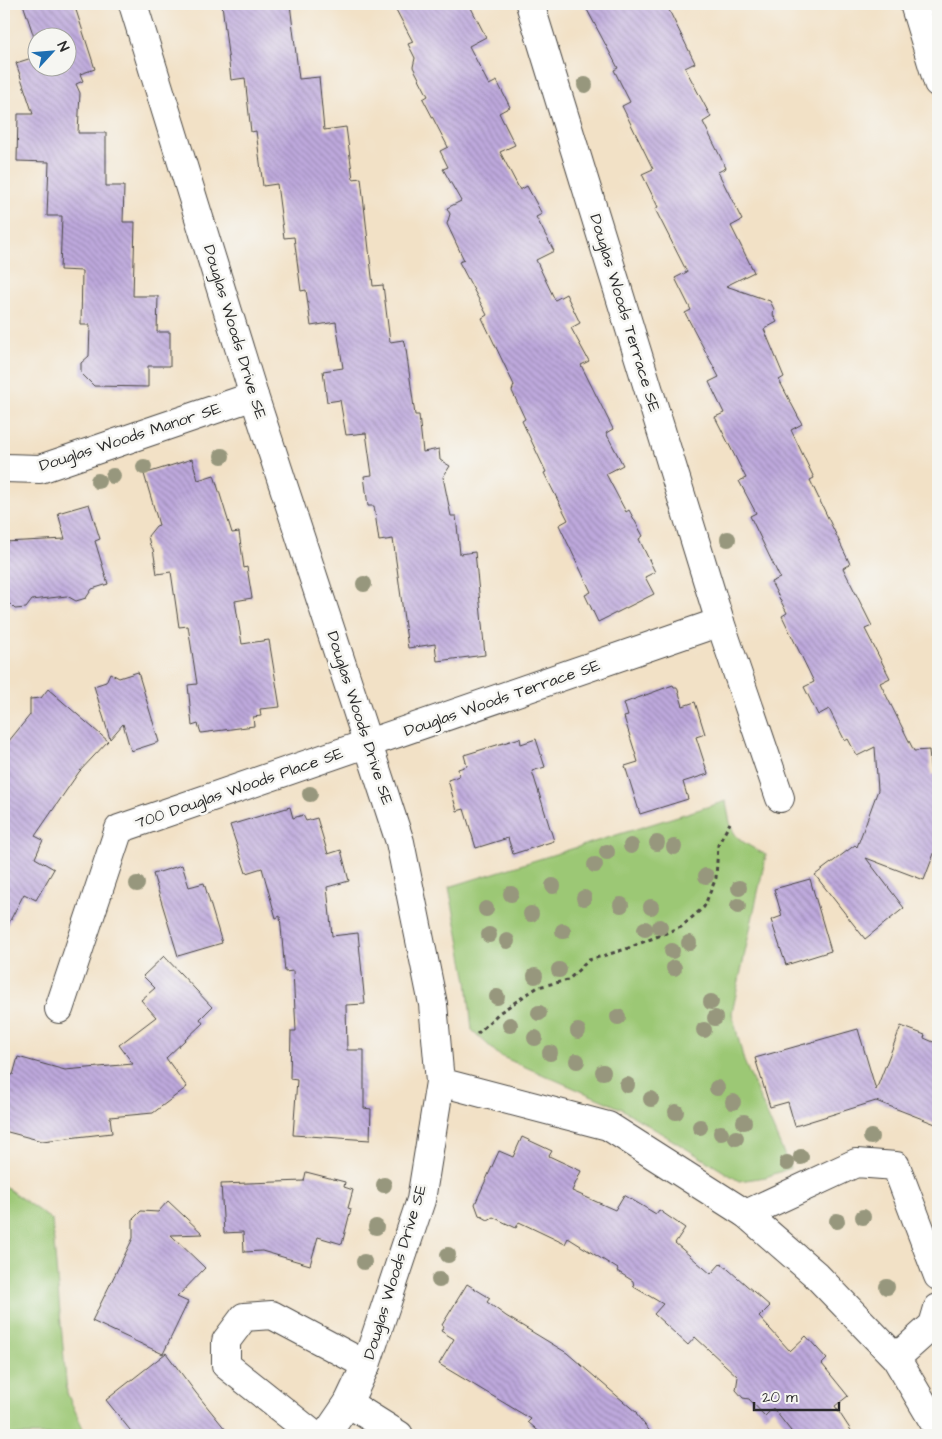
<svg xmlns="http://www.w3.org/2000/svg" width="942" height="1439" viewBox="0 0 942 1439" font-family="'Architects Daughter',sans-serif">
	<defs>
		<pattern id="building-back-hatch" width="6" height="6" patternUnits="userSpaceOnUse" patternTransform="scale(1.25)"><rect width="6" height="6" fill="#bea9dd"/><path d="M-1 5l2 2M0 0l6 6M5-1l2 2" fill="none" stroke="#9b8ab3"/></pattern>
	</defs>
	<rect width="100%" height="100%" fill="#f6f6f2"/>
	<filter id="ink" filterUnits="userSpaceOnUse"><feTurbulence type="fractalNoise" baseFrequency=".02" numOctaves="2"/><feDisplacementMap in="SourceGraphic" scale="10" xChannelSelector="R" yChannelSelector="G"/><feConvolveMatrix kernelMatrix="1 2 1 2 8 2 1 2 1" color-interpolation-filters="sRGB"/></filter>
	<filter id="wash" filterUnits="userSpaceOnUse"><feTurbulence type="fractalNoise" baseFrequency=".0096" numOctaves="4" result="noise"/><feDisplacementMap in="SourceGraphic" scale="20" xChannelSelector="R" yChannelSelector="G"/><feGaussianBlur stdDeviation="1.12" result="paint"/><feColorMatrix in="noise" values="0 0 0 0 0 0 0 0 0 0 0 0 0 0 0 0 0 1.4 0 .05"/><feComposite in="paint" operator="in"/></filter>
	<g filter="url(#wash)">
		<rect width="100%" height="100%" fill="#f2e1c6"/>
		<g fill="#9cc875" stroke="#647a50">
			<path d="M726 801C732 838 733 837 766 855L732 1013 744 1061 790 1168 766 1177 739 1181 620 1108 500 1056 472 1030 467 981 449 887Z"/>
			<polygon points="4,1186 52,1220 67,1393 86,1435 4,1435"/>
		</g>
		<g id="blocks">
			<g fill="url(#building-back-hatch)">
				<polygon points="23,4 74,4 86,41 95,69 80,74 83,81 76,84 80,93 78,133 106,133 106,186 124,186 123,222 135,222 133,296 158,296 157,332 170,332 170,366 148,366 148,387 94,386 81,373 81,363 89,356 90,325 81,325 82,271 60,270 62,216 47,216 49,162 17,161 18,114 33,114 16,63 38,56 38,68 68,68 68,38 38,38 38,49"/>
				<polygon points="222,4 290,4 299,79 319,77 324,130 346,127 353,179 361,178 373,286 383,285 390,342 403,340 405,342 415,415 419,415 423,452 439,449 440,460 450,466 443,477 451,516 456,516 460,554 475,552 485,655 437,661 435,644 408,648 393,539 379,541 374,506 368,506 364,476 372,475 366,433 346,435 340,400 327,402 323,371 343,368 336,322 311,326 306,290 301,291 294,237 284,238 277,184 263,186 256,131 251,132 245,78 231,80"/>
				<polygon points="393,4 469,4 486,37 469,46 489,85 497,81 510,107 499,113 515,145 500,152 520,190 527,186 542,214 536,217 554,251 536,260 555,300 566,294 580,323 571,328 589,361 581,365 613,429 606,433 623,465 606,474 626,512 629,510 643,536 639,539 655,572 645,577 654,594 598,622 585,595 591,592 559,525 568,520 544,473 546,472 522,421 525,419 512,391 514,385 482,318 487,315 459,262 464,260 447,224 450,214 447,208 461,201 443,169 448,167 440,151 448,147 423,99 428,96 413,67 415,58 408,44 413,42"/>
				<polygon points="584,4 666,4 695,63 685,68 711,117 703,122 726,168 718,172 742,220 731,226 754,272 726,286 770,301 774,309 773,315 777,322 764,329 784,377 779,380 802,424 791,430 814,478 810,480 850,564 843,568 872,626 865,629 890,678 880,683 914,751 929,750 931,775 936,774 938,843 924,880 866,858 904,908 865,939 815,875 855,845 857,847 878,790 875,747 857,756 848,739 845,741 829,709 818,715 804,687 814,682 782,616 787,613 771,582 780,578 750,516 756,513 739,481 746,478 715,417 724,413 709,382 719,377 685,313 691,310 675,278 687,272 655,209 658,207 642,174 653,169 622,106 630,102 614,70 618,68"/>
				<polygon points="192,459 198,480 214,475 232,533 239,532 244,568 247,567 252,598 235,601 242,644 269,640 280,707 260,709 261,716 253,717 254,726 201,733 198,724 192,726 188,685 197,684 188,626 179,627 171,572 157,574 153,549 150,545 148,536 156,526 159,525 144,474"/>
				<polygon points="89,504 100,539 95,541 108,584 92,589 86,598 76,601 67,596 32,600 26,608 15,609 4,598 4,542 65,539 58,513"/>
				<polygon points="138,672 159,742 131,751 123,724 110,739 94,686 106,682 110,673 119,678"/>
				<polygon points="673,685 674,687 677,687 683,706 695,702 705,734 696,737 708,774 683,782 688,799 640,814 625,766 638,762 624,717 628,716 624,703"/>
				<polygon points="48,689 108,741 79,772 35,836 43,840 35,858 54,869 36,900 24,894 4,932 4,747 30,715 30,699 41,698"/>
				<polygon points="520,738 521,744 536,739 545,767 532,771 554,841 513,854 508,838 476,848 464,809 457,811 448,780 459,776 458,769 467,766 464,755"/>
				<polygon points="290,807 293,818 303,815 306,821 317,818 328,854 341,850 349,881 327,887 332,936 358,933 365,1004 346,1005 347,1050 364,1050 364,1108 371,1109 370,1140 293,1135 297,1080 290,1079 291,1031 296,1031 293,971 285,972 280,916 276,918 262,868 246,873 230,825"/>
				<polygon points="182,865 189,887 204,883 222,943 178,956 153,874"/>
				<polygon points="810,879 831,951 786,965 771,920 782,916 774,889"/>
				<polygon points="164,956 212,1007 200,1019 203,1023 166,1058 187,1087 153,1113 110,1117 112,1133 42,1141 4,1131 4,1073 13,1075 18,1057 65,1070 133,1064 119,1045 156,1017 141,1000 155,988 143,976"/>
				<polygon points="901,1026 925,1035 924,1038 938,1044 938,1125 876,1101 795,1126 788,1102 770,1107 755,1058 858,1029 876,1090"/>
				<polygon points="522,1137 552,1151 549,1156 581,1171 572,1191 615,1210 624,1195 656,1214 659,1210 685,1228 675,1243 711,1274 721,1263 770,1306 759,1317 790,1351 806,1336 827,1359 822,1364 848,1396 835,1406 854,1435 794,1435 773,1408 765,1416 749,1399 743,1398 736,1390 738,1377 695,1337 688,1345 654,1314 663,1304 634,1287 633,1281 617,1271 618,1269 568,1238 565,1244 519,1222 516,1228 493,1217 488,1220 479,1215 475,1204 499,1151 513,1157"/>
				<polygon points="306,1172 345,1182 344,1187 353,1190 348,1208 351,1209 342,1244 318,1237 310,1265 262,1251 244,1252 243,1232 224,1233 221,1184 304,1181"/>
				<polygon points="168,1201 203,1234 171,1235 205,1268 177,1297 188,1302 163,1354 92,1321 133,1238 133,1219 141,1211 158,1212"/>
				<polygon points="467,1284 490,1298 487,1302 506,1316 567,1353 637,1413 636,1414 653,1435 543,1435 528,1422 531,1419 439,1364 454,1339 441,1331 444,1326 442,1325"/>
				<polygon points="166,1353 196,1393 230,1435 134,1435 106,1400"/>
			</g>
		</g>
	</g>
	<g filter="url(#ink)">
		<use href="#blocks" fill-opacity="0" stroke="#494642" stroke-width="1"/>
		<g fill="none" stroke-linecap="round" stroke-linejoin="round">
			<defs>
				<g id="minor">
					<polyline points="133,4 254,396 400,842 433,1004 440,1082 421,1200 366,1365 348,1403 326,1435"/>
					<polyline points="4,468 40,469 254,396"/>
					<polyline points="720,622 780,798"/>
					<polyline points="59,1009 119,829 720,622 530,4"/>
					<polyline points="440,1082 608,1126 746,1214 815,1274 896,1358 938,1429"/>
					<polyline points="746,1214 856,1163 896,1166 938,1276"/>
					<polyline points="896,1358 933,1325 938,1308"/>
					<polyline points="348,1403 399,1435"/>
					<polyline points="314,1435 226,1365 226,1341 244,1317 272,1315 366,1365"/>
				</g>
				<polyline id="motorway" points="914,4 938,83"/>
			</defs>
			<use href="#minor" stroke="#494642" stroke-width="30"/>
			<use href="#motorway" stroke="#494642" stroke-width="30"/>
			<polyline stroke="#494642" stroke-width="3" stroke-dasharray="4 4" stroke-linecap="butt" points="477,1034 499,1013 538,987 568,980 589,960 626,949 681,927 704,907 716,878 718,845 730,823"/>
			<use href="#minor" stroke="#fff" stroke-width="28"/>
			<use href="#motorway" stroke="#fff" stroke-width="28"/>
		</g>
		<g fill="#97977d">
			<circle cx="585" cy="85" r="8"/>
			<circle cx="222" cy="456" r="8"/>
			<circle cx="144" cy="467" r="8"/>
			<circle cx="113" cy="476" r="8"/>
			<circle cx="98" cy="481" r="8"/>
			<circle cx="728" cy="539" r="8"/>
			<circle cx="364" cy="584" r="8"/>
			<circle cx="310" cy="794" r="8"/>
			<circle cx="657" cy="843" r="8"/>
			<circle cx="631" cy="846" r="8"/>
			<circle cx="674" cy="847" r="8"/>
			<circle cx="607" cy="852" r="8"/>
			<circle cx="595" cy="865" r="8"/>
			<circle cx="706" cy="876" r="8"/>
			<circle cx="137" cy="884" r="8"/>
			<circle cx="553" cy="886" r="8"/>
			<circle cx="739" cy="888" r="8"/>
			<circle cx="511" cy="894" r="8"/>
			<circle cx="584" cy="898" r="8"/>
			<circle cx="621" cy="905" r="8"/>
			<circle cx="738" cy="906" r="8"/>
			<circle cx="651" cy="907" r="8"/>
			<circle cx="486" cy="909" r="8"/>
			<circle cx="531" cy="914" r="8"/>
			<circle cx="660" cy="927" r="8"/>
			<circle cx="645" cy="929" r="8"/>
			<circle cx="563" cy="931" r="8"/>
			<circle cx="489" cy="935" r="8"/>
			<circle cx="507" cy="941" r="8"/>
			<circle cx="689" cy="943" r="8"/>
			<circle cx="672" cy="951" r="8"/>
			<circle cx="674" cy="968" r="8"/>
			<circle cx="559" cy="970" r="8"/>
			<circle cx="535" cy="976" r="8"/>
			<circle cx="497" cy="997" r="8"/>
			<circle cx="711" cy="1002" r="8"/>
			<circle cx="539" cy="1013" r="8"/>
			<circle cx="618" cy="1017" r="8"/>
			<circle cx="715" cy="1018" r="8"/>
			<circle cx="510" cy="1025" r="8"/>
			<circle cx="704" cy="1030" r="8"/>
			<circle cx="578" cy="1031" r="8"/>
			<circle cx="535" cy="1038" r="8"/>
			<circle cx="550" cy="1053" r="8"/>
			<circle cx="577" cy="1061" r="8"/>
			<circle cx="603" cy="1072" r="8"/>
			<circle cx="627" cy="1085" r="8"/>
			<circle cx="717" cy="1088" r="8"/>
			<circle cx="651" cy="1099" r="8"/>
			<circle cx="733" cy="1102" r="8"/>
			<circle cx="676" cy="1112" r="8"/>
			<circle cx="744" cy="1122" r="8"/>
			<circle cx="700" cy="1127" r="8"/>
			<circle cx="721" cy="1133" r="8"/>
			<circle cx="871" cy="1137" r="8"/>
			<circle cx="736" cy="1138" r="8"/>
			<circle cx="801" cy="1157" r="8"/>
			<circle cx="787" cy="1163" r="8"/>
			<circle cx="384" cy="1185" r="8"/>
			<circle cx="863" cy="1217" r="8"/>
			<circle cx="837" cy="1221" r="8"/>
			<circle cx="376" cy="1227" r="8"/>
			<circle cx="448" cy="1255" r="8"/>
			<circle cx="364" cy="1262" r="8"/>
			<circle cx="439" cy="1280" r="8"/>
			<circle cx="887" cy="1287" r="8"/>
		</g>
	</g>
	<g text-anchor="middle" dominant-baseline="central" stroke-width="5" stroke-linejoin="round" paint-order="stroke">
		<g font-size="16" fill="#2b2b2b" stroke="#f6f6f2">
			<text transform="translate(625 313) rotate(73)">Douglas Woods Terrace SE</text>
			<text transform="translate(235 332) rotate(73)">Douglas Woods Drive SE</text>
			<text transform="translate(130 437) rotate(-18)">Douglas Woods Manor SE</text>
			<text transform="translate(502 698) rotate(-19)">Douglas Woods Terrace SE</text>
			<text transform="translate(360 718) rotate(72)">Douglas Woods Drive SE</text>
			<text transform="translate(239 788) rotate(-19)">700 Douglas Woods Place SE</text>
			<text transform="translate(395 1272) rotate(-73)">Douglas Woods Drive SE</text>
		</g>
	</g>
	<rect width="942" height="1439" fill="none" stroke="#f6f6f2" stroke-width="20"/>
	<g transform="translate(52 52) rotate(64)"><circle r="24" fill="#f6f6f2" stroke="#a5a5a2"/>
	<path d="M0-4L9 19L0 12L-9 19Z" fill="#1f6fb2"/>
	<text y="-8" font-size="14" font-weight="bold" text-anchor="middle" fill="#2b2b2b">N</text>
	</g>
	<path d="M754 1402v8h85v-8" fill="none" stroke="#2b2b2b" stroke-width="2.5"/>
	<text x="762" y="1402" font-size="15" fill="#2b2b2b" stroke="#f6f6f2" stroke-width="4" paint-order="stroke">20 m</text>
</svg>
